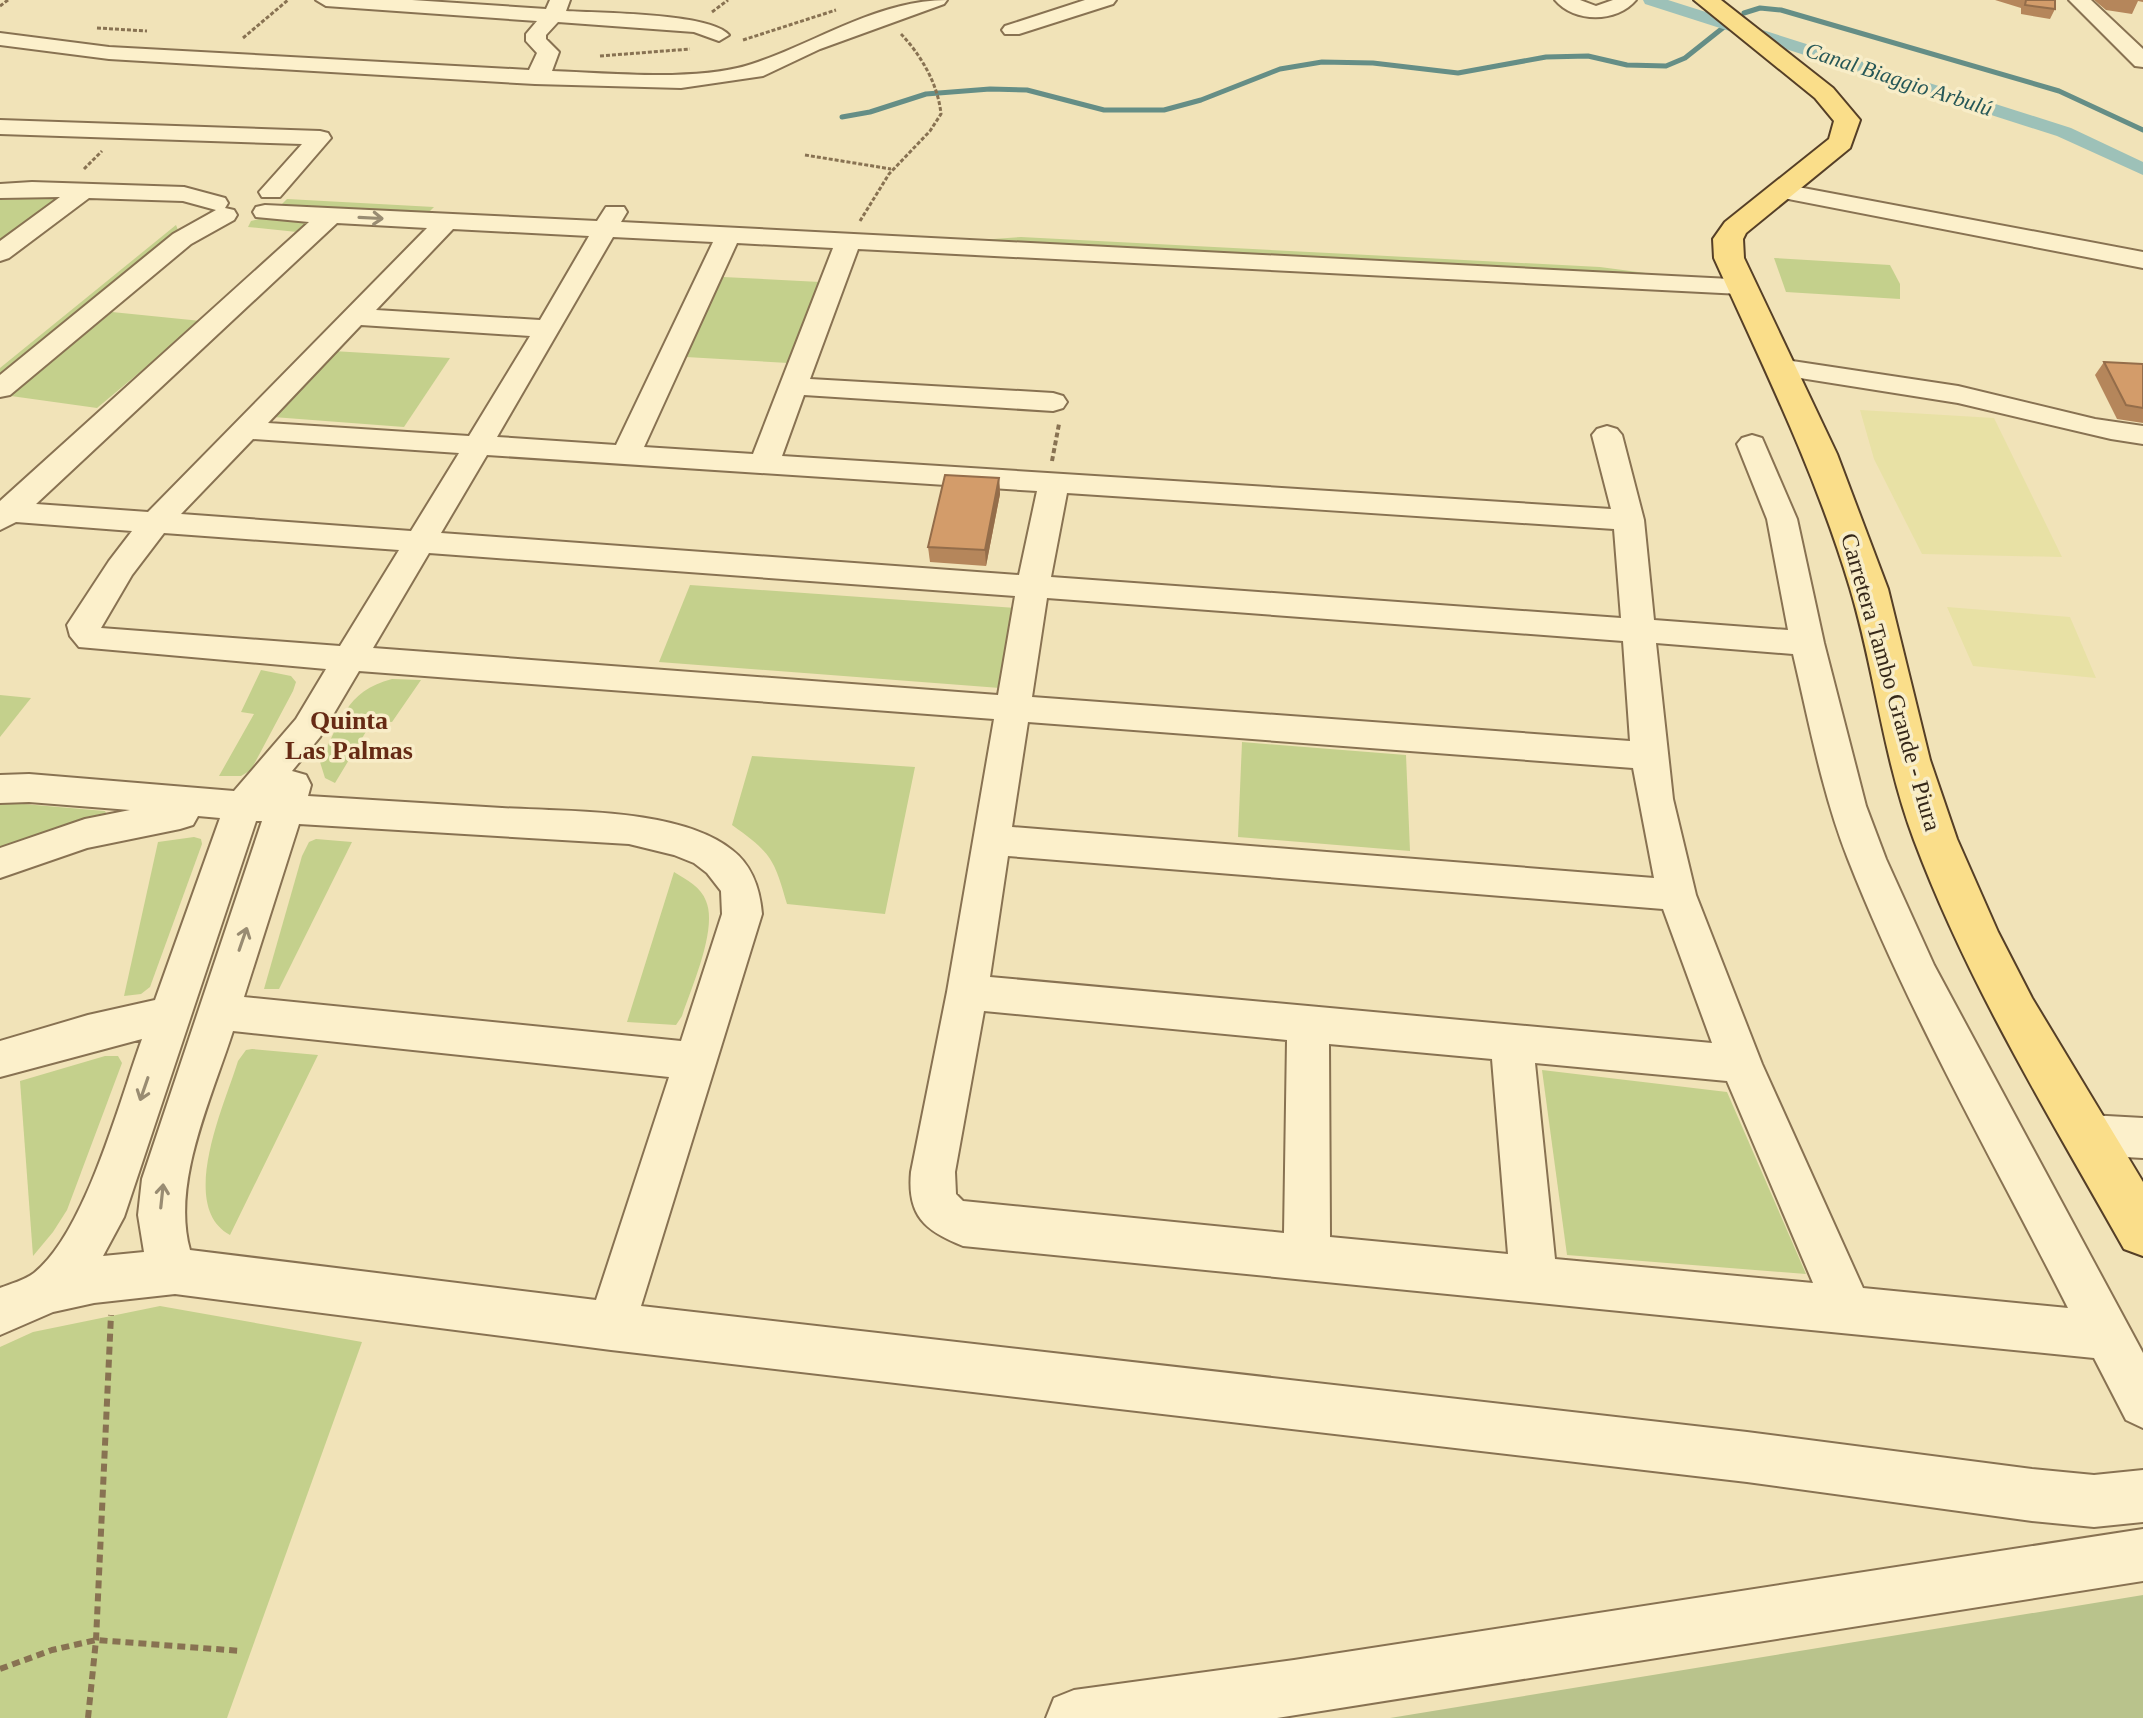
<svg xmlns="http://www.w3.org/2000/svg" width="2143" height="1718" viewBox="0 0 2143 1718" font-family="Georgia,serif">
	<rect width="100%" height="100%" fill="#f1e3b8"/>
	<g fill="#e8e1a5">
		<polygon points="1860,410 1994,418 2062,557 1922,554 1874,459"/>
		<polygon points="1947,607 2070,617 2096,678 1973,666"/>
	</g>
	<g fill="#c4d08c">
		<polygon points="58,197 0,241 0,200"/>
		<polygon points="287,199 434,207 425,216 279,207"/>
		<polygon points="263,218 311,221 297,232 248,227 251,221"/>
		<polygon points="176,225 178,230 0,373 0,368"/>
		<polygon points="1021,237 1600,267 1691,279 978,243 980,240"/>
		<polygon points="1774,258 1890,265 1900,284 1900,299 1786,292"/>
		<polygon points="723,277 820,282 788,363 686,357"/>
		<polygon points="112,312 201,321 97,408 11,396"/>
		<polygon points="333,351 450,358 404,427 273,417"/>
		<polygon points="690,585 1016,608 1000,688 659,662"/>
		<polygon points="261,670 291,676 296,682 293,691 251,770 241,776 219,776 254,714 241,712"/>
		<path d="M392 679 421 680 392 722 373 720 335 783 325 778 320 762C340 723 345 691 392 679Z"/>
		<polygon points="0,695 31,698 0,737"/>
		<polygon points="1242,742 1406,755 1410,851 1238,837"/>
		<path d="M752 756 915 767 885 914 787 904C774 858 771 853 732 825Z"/>
		<polygon points="0,802 105,811 107,815 0,850"/>
		<polygon points="194,837 201,839 202,844 150,987 141,994 124,996 158,842"/>
		<polygon points="316,839 352,842 279,989 264,989 302,856 309,842"/>
		<path d="M674 872C687 880 701 887 706 901 718 929 691 988 682 1016L676 1025 627 1022Z"/>
		<path d="M252 1049 318 1055 230 1235C177 1206 225 1104 238 1061L246 1050Z"/>
		<polygon points="105,1056 118,1056 122,1063 67,1210 53,1232 33,1256 20,1081"/>
		<polygon points="1542,1070 1727,1092 1806,1274 1567,1255"/>
		<polygon points="160,1306 362,1342 227,1718 0,1718 0,1347 33,1332"/>
	</g>
	<polygon fill="#b9c38c" points="2143,1595 2143,1718 1390,1718"/>
	<g fill="none" stroke-linecap="round" stroke-linejoin="round">
		<g stroke="#658e86" stroke-width="5">
			<polyline points="1744,13 1760,8 1781,10 2059,91 2143,130"/>
			<polyline points="842,117 870,112 926,94 990,89 1027,90 1104,110 1164,110 1201,100 1280,69 1322,62 1373,63 1458,73 1546,57 1588,56 1627,65 1666,66 1685,58 1729,23"/>
		</g>
		<polygon fill="#9dc1b8" fill-rule="evenodd" points="1643,0 1668,0 2071,128 2143,162 2143,175 2057,136 1645,4"/>
		<defs>
			<g id="minor">
				<path d="M316 0H412L546 9 550 0H570L566 11C598 13 711 13 729 35L719 41 694 32 558 22 546 35V39L559 52 552 71C609 73 699 82 752 64 816 43 878 0 947 0L944 4 820 49 763 76 681 88 535 84 109 59 0 45V33L109 47 529 70 537 53 526 41V34L537 21 326 6Z"/>
				<polygon points="1085,0 1116,0 1113,4 1019,34 1005,34 1002,30 1005,26"/>
				<path d="M1555 0H1580L1596 6 1613 0H1636C1617 23 1574 23 1555 0Z"/>
				<polygon points="2069,0 2091,0 2143,49 2143,67 2135,66"/>
				<polygon points="0,120 320,131 328,133 331,138 280,197 262,197 259,192 302,144 0,134"/>
				<polygon points="32,182 184,187 225,198 228,203 225,208 234,210 237,215 234,220 191,244 10,395 0,397 0,375 173,234 216,210 183,201 89,198 9,258 0,261 0,241 60,197 0,198 0,184"/>
				<polygon points="1782,184 2143,252 2143,268 1773,196 1770,191 1773,186"/>
				<path d="M265 205 597 221 606 207H624L627 212 621 222 1750 280 1754 286 1750 292 1741 294 858 249 810 379 1053 393 1063 396 1067 402 1063 408 1053 411 804 395 782 456 1611 509 1592 435 1597 429 1607 426 1617 429 1622 435 1644 520 1654 620 1788 630 1767 519 1737 444 1742 438 1752 435 1762 438 1797 519 1824 643 1866 806 1886 859 1934 965 2143 1353V1428L2126 1420 2094 1358 963 1246C925 1231 907 1216 911 1172L947 992 994 719 359 671 320 737 292 771 306 775 311 785 308 796C373 800 437 804 502 808 568 812 679 808 732 850 753 866 760 890 762 914L641 1306 1747 1432 2032 1469 2094 1475 2143 1470V1522L2094 1527 2032 1521 1747 1482 611 1350 175 1294 94 1303 53 1312 0 1335V1288C10 1284 25 1280 34 1273 85 1233 119 1102 142 1039L0 1077V1041L88 1015 155 1000 220 818 198 816 193 825 180 829 87 848 0 878V848L85 819 130 810 29 802 0 803V775L29 774 234 791 296 719 326 669 79 647 70 636 67 625 109 561 132 531 16 522 0 530V501L309 222 256 217 253 212 256 207ZM337 223 427 228 148 512 36 504ZM453 229 589 236 540 320 376 310ZM613 237 713 242 616 445 497 437ZM737 243 833 248 753 454 644 447ZM361 325 530 336 469 436 268 423ZM253 439 459 453 411 531 181 514ZM487 455 1037 491 1019 575 441 533ZM1067 493 1614 529 1621 618 1051 577ZM164 533 399 550 340 646 101 628 132 575ZM429 553 1015 596 998 695 373 648ZM1047 598 1623 641 1630 741 1032 697ZM1656 643 1793 654C1809 722 1822 793 1848 859 1909 1014 1993 1160 2068 1308L1863 1288 1762 1064 1696 895 1673 799ZM1028 722 1633 768 1654 878 1012 827ZM256 821H262L142 1179 138 1215 144 1252 103 1256 124 1217ZM299 824 629 844 674 855 694 863 707 873 721 891 722 914 681 1041 244 997ZM1008 856 1663 909 1712 1043 990 977ZM984 1011 1287 1040 1284 1233 963 1201 956 1194 955 1172ZM233 1031 669 1077 596 1300 190 1250C171 1183 212 1097 233 1031ZM1329 1044 1492 1059 1508 1254 1330 1237ZM1535 1063 1727 1081 1813 1283 1555 1259Z"/>
				<polygon points="1779,359 1958,386 2095,419 2143,426 2143,444 2111,439 1958,403 1769,373 1765,367 1769,361"/>
				<polygon points="2089,1115 2143,1118 2143,1158 2089,1155 2074,1149 2067,1135 2074,1121"/>
				<polygon points="2143,1529 2143,1581 1277,1718 1046,1718 1054,1698 1074,1690 1294,1660"/>
			</g>
			<path id="major" d="M1694 0H1721L1833 88 1860 120 1850 148 1746 233 1743 239 1744 258 1837 454 1888 589 1930 760 1957 839 1998 932 2032 998 2143 1182V1256L2124 1249C2049 1116 1968 984 1914 840 1883 758 1875 671 1850 588 1816 474 1763 366 1714 258L1713 239 1725 222 1829 139 1834 121 1815 98Z"/>
		</defs>
		<use href="#minor" stroke="#887252" stroke-width="4"/>
		<use href="#major" stroke="#553f27" stroke-width="4"/>
		<g stroke="#887252" stroke-width="3" stroke-dasharray="4 2" stroke-linecap="butt">
			<polyline points="0,6 8,0"/>
			<polyline points="712,12 728,0"/>
			<polyline points="97,28 147,31"/>
			<polyline points="243,38 288,0"/>
			<polyline points="743,40 836,10"/>
			<polyline points="600,56 690,49"/>
			<polyline points="805,155 891,169"/>
			<polyline points="84,169 102,151"/>
			<path d="M860 221 889 174 930 131 941 114C938 84 921 55 901 34"/>
		</g>
		<polyline stroke="#887252" stroke-width="4" stroke-dasharray="5 3" stroke-linecap="butt" points="1052,461 1059,424"/>
		<g stroke="#887252" stroke-width="6" stroke-dasharray="8 5" stroke-linecap="butt">
			<polyline points="0,1669 52,1650 96,1640 241,1651"/>
			<polyline points="88,1718 96,1640 111,1315"/>
		</g>
		<use href="#minor" fill="#fcf0cb" fill-rule="evenodd"/>
		<use href="#major" fill="#fade8a" fill-rule="evenodd"/>
	</g>
	<g fill="#b5865b">
		<polygon points="1995,0 2055,0 2055,9 2050,19 2021,14 2021,8"/>
		<polygon points="2094,0 2143,0 2143,2 2138,1 2132,14 2106,10"/>
		<polygon points="2104,362 2143,364 2143,423 2117,419 2095,375"/>
		<polygon points="999,478 1000,494 986,566 930,562 928,547"/>
	</g>
	<polygon fill="#946d4a" points="999,478 1000,494 986,566 985,550"/>
	<g fill="#d39c6a" stroke="#946d4a" stroke-width="2">
		<polygon points="2026,0 2055,0 2055,9 2025,5"/>
		<polygon points="2104,362 2143,364 2143,408 2126,405"/>
		<polygon points="945,475 999,478 985,550 928,547"/>
	</g>
	<defs><path id="oneway-shaft" d="M-6 0H5M1.5-3L5.5 0L1.5 3" fill="none" stroke-width="1.6" stroke-linecap="round" stroke-linejoin="round" transform="scale(2)"/></defs>
	<g stroke="#998c72">
		<use href="#oneway-shaft" transform="translate(371 218) rotate(3)"/>
		<use href="#oneway-shaft" transform="translate(243 939) rotate(-71)"/>
		<use href="#oneway-shaft" transform="translate(144 1089) rotate(109)"/>
		<use href="#oneway-shaft" transform="translate(162 1196) rotate(-84)"/>
	</g>
	<g text-anchor="middle" dominant-baseline="central" stroke-width="7" stroke-linejoin="round" paint-order="stroke">
		<g font-size="22" font-style="italic" fill="#265757" stroke="#f8edc8">
			<text transform="translate(1899 79) rotate(18)">Canal Biaggio Arbulú</text>
		</g>
		<g font-size="24" fill="#362819" stroke="#f8edc8">
			<text transform="translate(1891 682) rotate(74)">Carretera Tambo Grande - Piura</text>
		</g>
		<g font-size="26" font-weight="bold" fill="#662a14" stroke="#f8edc8">
			<text x="349" y="720">Quinta<tspan x="349" dy="30">Las Palmas</tspan></text>
		</g>
	</g>
</svg>
